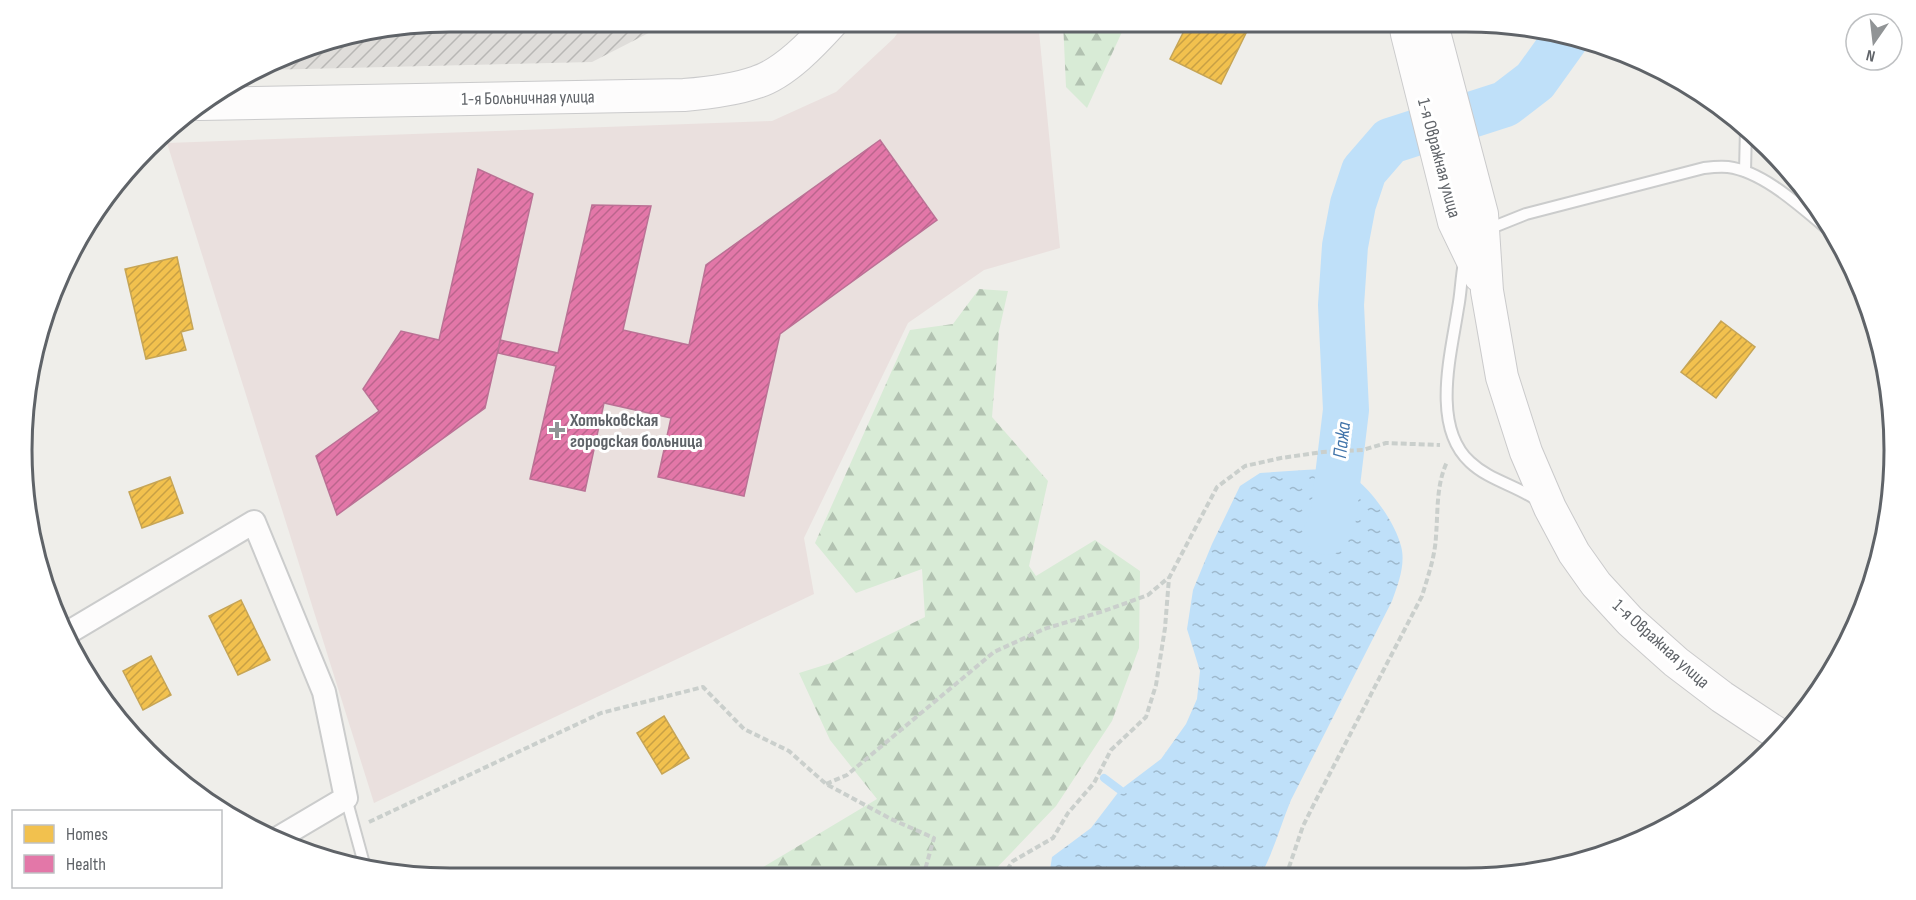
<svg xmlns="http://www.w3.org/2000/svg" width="1916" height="900" viewBox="0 0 1916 900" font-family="'Sofia Sans Condensed',sans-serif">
	<defs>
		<pattern id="industrial-furrows" width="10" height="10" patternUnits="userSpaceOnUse" patternTransform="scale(1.5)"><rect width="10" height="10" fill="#dfddda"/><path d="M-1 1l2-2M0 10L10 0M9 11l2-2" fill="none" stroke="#b8b7b5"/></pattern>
		<pattern id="forest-firs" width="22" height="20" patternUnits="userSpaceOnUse" patternTransform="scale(1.5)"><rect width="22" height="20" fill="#d8ebd6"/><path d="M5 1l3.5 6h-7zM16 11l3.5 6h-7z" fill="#b2c2b1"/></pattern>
		<pattern id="water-ripples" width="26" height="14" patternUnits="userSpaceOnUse" patternTransform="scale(1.5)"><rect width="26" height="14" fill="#bfe0f9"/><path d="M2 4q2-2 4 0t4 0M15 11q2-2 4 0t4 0" fill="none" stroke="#9eb9cd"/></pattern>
		<pattern id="homes-hatch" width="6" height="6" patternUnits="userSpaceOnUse" patternTransform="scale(1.5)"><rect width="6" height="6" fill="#f2c14e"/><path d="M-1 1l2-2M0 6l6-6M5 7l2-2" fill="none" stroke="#c7a045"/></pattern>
		<pattern id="health-hatch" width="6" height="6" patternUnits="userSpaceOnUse" patternTransform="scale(1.5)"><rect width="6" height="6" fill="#e377a8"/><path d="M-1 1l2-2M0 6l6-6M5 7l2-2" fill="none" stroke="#bb658d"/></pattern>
	</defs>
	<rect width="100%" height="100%" fill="#efeeea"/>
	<polygon fill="url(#industrial-furrows)" points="450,21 672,21 592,62 262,70 312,44"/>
	<polygon fill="#eae0de" points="906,21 1038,21 1060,248 984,270 908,323 804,538 814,594 374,803 167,143 772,121 836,92 894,38"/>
	<g fill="url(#forest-firs)">
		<polygon points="1063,21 1127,21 1087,108 1066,87"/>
		<polygon points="979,289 1008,291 999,331 992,417 1048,481 1029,566 1036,576 1095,540 1140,571 1139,648 1112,721 1056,806 988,877 745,878 877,799 830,740 799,673 831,663 925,617 922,569 856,593 815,543 910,330 953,324"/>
	</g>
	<path fill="url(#water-ripples)" d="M1304 470C1315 470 1330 468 1341 471 1366 479 1395 522 1401 546 1406 564 1398 584 1392 601L1291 800C1280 826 1274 852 1260 876L1049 877 1052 857 1091 828 1120 790 1161 759 1186 724 1197 699 1200 671 1187 629 1193 590 1212 544 1240 486 1260 473Z"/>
	<g fill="url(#homes-hatch)" stroke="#c6a556" stroke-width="1.5">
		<polygon points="1189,21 1252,21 1221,84 1170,59"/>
		<polygon points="177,257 193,329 181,332 186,350 146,359 125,269"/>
		<polygon points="1721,321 1755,347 1716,398 1681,372"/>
		<polygon points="170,477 183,513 142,528 129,492"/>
		<polygon points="241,600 270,660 238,675 209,616"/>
		<polygon points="151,656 171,695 143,710 123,671"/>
		<polygon points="664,716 689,758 662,774 637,733"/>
	</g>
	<g fill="url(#health-hatch)" stroke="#bb7195" stroke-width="1.5">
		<polygon points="880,140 937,220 780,334 744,496 658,477 671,418 604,403 585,491 530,479 556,366 498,353 500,340 558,353 592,205 651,206 623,330 689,345 706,265"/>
		<polygon points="478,169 533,194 485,408 337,515 316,456 379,411 363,389 401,331 439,340"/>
	</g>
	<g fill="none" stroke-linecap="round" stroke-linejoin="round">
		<polyline stroke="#bfe0f9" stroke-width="8" points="1104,778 1120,790"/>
		<polyline stroke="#bfe0f9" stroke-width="46" points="1327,532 1333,518 1346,410 1341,305 1345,246 1353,204 1364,171 1390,141 1505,104 1535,81 1568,35"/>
		<defs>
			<g id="lane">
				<polyline points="1745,171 1746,128"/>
				<path d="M1486 230 1526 214 1704 168C1712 167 1720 166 1728 167 1766 172 1805 211 1835 235"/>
				<path d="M1464 263C1461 278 1461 293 1458 308 1451 354 1431 426 1470 462 1489 480 1515 485 1537 500"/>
				<polyline points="346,798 366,871"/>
			</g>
			<polyline id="street" points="64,635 254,522 324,692 346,798 275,840"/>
			<g id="secondary">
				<polyline points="1405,21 1407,34 1454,222 1480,276"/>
				<polyline points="1429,21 1433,28 1482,214 1487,291 1502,377 1526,452 1550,508 1574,553 1596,584 1630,621 1676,662 1722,697 1781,736"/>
				<path d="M199 104 684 95C708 93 734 90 757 82 785 73 813 43 833 21"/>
			</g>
		</defs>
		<use href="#lane" stroke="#cbcccc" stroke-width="14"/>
		<use href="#street" stroke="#cbcccc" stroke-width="26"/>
		<use href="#secondary" stroke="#cacacb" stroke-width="34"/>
		<g stroke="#cacfcc" stroke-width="4" stroke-dasharray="6 3" stroke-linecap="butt">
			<polyline points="826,784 847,775 994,652 1044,629 1104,611 1148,595 1168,578"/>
			<polyline points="369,822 601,713 703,687 744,729 789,751 826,784 891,819 934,838 923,877"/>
			<path d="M1286 876 1303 826 1315 802 1422 596C1428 576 1435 557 1436 536 1438 512 1436 485 1447 462"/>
			<polyline points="1002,877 1013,861 1053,838 1068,813 1094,783 1111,750 1146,717 1156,685 1165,628 1169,578 1217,487 1245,466 1281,458 1323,452 1363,450 1386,443 1440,445"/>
		</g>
		<use href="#lane" stroke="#fdfcfc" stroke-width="10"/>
		<use href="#street" stroke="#fdfcfc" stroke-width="22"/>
		<use href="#secondary" stroke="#fdfcfc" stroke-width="32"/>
	</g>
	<path fill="#919496" stroke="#fff" stroke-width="2" d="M554 421h6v6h6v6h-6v6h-6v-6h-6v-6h6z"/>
	<g text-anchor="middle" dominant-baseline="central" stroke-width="6" stroke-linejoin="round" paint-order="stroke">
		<g font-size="18" fill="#5f6368" stroke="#fff">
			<text transform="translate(528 98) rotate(-1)">1-я Больничная улица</text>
			<text transform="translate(1439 158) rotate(75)">1-я Овражная улица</text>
			<text transform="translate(1661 644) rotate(42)">1-я Овражная улица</text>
		</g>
		<g font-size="18" font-weight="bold" fill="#5f6368" stroke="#fff" text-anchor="start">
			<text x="570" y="420">Хотьковская<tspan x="570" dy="21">городская больница</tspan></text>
		</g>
		<g font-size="20" font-style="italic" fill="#4174aa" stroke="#fff">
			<text transform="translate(1342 440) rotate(-83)">Пажа</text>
		</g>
	</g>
	<path d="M0 0H1916V900H0ZM450 32H1466A418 418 0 0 1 1884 450V450A418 418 0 0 1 1466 868H450A418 418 0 0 1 32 450V450A418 418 0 0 1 450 32Z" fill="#fff" fill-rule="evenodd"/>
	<path fill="none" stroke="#5f6368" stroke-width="3" d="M450 32H1466A418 418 0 0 1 1884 450V450A418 418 0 0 1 1466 868H450A418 418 0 0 1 32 450V450A418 418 0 0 1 450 32Z"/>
	<rect x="12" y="810" width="210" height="78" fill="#ffffff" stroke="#bfc1c3" stroke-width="1.5"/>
	<rect x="24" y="825" width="30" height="18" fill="#f2c14e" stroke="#bfc1c3" stroke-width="1.5"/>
	<text x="66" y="840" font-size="18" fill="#5f6368">Homes</text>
	<rect x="24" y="855" width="30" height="18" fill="#e377a8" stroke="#bfc1c3" stroke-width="1.5"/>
	<text x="66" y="870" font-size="18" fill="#5f6368">Health</text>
	<g transform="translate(1874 42) rotate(194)"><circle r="28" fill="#ffffff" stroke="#bfc1c3" stroke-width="1.5"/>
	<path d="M0-4.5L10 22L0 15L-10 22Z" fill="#919496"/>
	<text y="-9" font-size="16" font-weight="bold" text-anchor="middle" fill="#5f6368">N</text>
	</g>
</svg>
